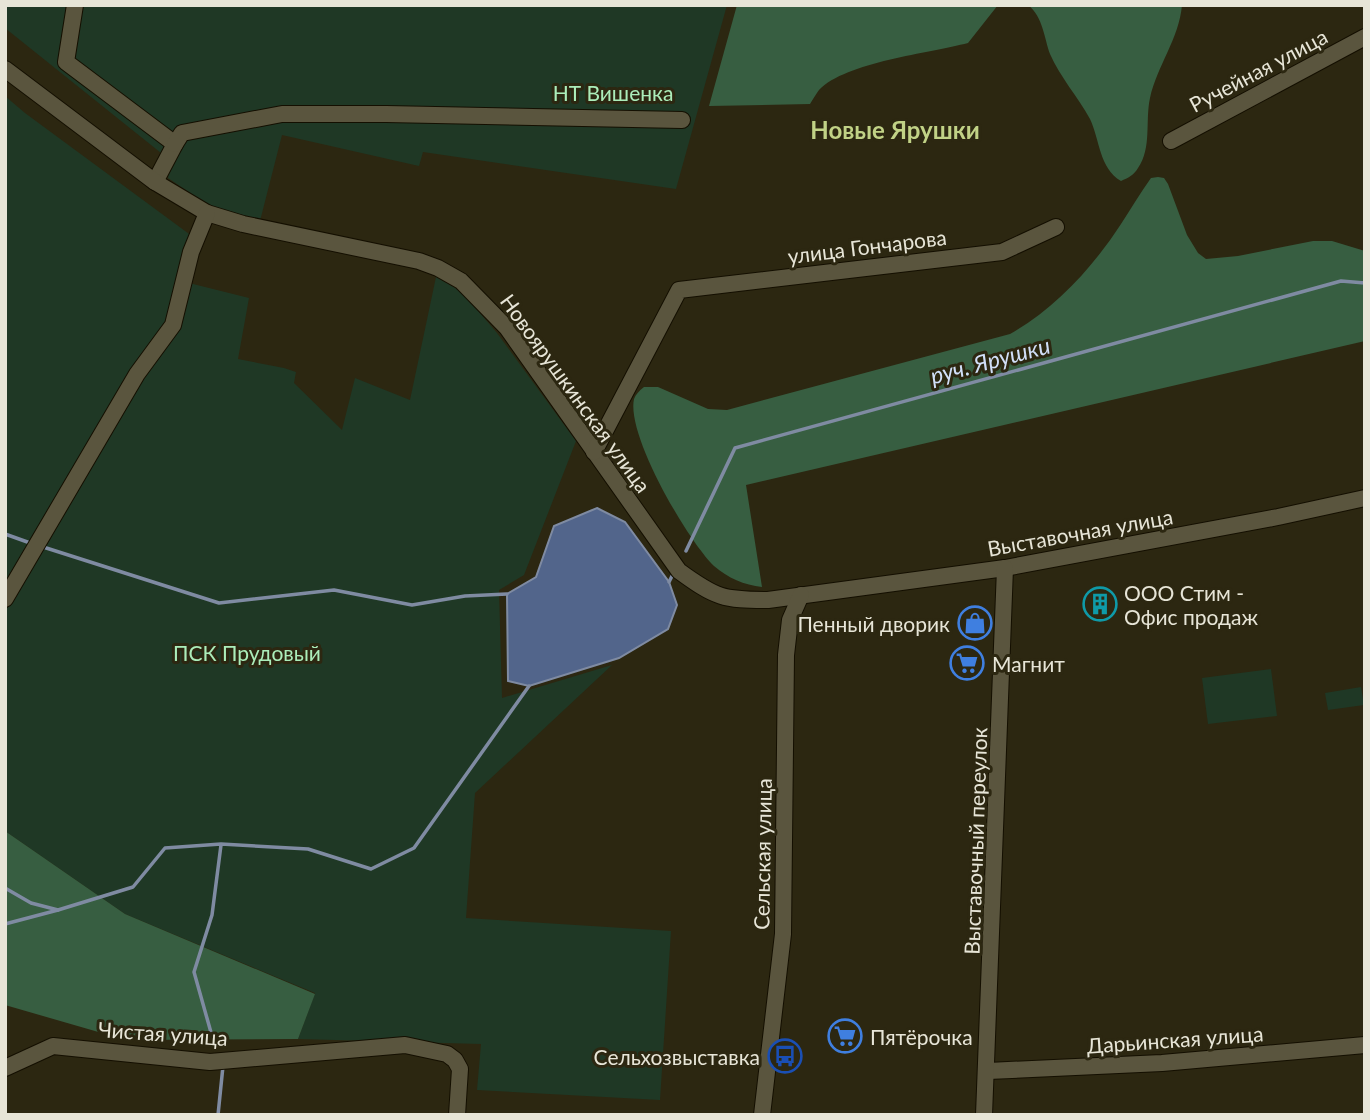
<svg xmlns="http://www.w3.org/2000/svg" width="1370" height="1120" viewBox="0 0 1370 1120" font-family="Lato,sans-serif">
	<rect width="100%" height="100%" fill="#2c2711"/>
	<g fill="#1f3825">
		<polygon points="5,5 727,5 676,189 423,152 419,166 282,135 260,221 208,205 168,178 171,161 5,28"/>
		<polygon points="5,96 25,113 200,242 189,283 249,298 238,359 284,368 296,372 294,383 342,430 355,378 410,400 436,277 462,292 497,333 576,441 524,575 499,590 502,698 612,665 475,793 466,918 671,931 660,1100 477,1090 481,1044 298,1039 315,993 125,914 5,831"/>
		<polygon points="1271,669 1277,716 1208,724 1202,678"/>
		<polygon points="1361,687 1364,705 1328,710 1325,693"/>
	</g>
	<g fill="#375e41">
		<path d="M737 5H998L968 43C930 53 846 62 819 90 816 94 813 99 810 104L709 106Z"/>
		<path d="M1028 5H1182C1179 39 1157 66 1150 98 1145 121 1152 148 1138 168 1134 175 1128 178 1121 181 1099 168 1100 140 1090 119 1078 97 1060 77 1050 54 1044 37 1043 17 1028 5Z"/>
		<path d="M1158 177 1164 178 1168 184 1187 235 1198 253 1206 259 1238 256 1313 241H1332L1365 251V341L746 485 762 587C744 585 728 578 714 566 688 541 626 435 634 399 636 394 639 391 644 387H658L708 409 727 410 1010 334C1055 309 1093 267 1121 224 1131 209 1140 193 1151 178Z"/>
		<polygon points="5,831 125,914 315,994 298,1039 126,1040 5,1005"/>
	</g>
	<polygon fill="#52658b" stroke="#7f8ba2" stroke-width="2" points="597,508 625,522 669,582 677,605 668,629 619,658 529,686 508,681 507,594 536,577 554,526"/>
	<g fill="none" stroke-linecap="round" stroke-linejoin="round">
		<g stroke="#7f8ba2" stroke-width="3.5">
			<polyline points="5,534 33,544"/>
			<polyline points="40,546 219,603 334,590 412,605 465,596 507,594"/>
			<polyline points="686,551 735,448 1341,281 1365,283"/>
			<polyline points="669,582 672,576"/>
			<polyline points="5,888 31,903 58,910 133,887 165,848 221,844 308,849 371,869 414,848 529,686"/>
			<polyline points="5,924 58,910"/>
			<polyline points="212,1036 194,972 212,915 221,845"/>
			<polyline points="218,1115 223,1066"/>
		</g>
		<defs>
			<g id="minor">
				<polyline points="75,5 66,62 175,144 155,182"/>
				<path d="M5 69 155 182 207 213 243 224 419 261 438 268 461 281 507 328 679 571C716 598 723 600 768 600L1005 568 1278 517 1365 498"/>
				<polyline points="1171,141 1365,37"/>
				<polyline points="175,144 182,133 282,114 386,114 682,120"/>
				<polyline points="594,452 679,290 1002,252 1056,227"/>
				<polyline points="5,599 137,374 173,325 191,252 207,213"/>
				<polyline points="5,1068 53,1046 210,1062 405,1045 447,1054 455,1060 460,1069 457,1115"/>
				<polyline points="988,1071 1162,1063 1365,1045"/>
				<polyline points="762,1115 783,934 786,655 790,620 801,595"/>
				<polyline points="984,1115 1005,568"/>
			</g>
		</defs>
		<use href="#minor" stroke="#140f00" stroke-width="18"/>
		<use href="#minor" stroke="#5a553e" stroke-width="16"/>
	</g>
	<defs>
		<symbol id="building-ring" viewBox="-11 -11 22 22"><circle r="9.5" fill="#2c2711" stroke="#0f9aa8" stroke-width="1.5"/><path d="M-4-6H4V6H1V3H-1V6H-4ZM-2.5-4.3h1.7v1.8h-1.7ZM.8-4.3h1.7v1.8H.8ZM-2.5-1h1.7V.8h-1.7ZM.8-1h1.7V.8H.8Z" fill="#0f9aa8"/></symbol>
		<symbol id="shop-ring" viewBox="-11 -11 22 22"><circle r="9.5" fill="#2c2711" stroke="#3f7fe0" stroke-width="1.5"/><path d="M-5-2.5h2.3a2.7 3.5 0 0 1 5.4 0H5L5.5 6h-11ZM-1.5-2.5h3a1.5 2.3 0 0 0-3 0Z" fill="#3f7fe0"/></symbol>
		<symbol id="supermarket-ring" viewBox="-11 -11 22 22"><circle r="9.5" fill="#2c2711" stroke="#3f7fe0" stroke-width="1.5"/><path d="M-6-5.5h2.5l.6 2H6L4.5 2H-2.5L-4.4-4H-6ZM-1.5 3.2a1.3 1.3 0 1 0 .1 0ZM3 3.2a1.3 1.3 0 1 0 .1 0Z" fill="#3f7fe0"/></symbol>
		<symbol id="bus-ring" viewBox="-11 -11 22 22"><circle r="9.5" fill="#2c2711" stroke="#1a4fb4" stroke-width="1.5"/><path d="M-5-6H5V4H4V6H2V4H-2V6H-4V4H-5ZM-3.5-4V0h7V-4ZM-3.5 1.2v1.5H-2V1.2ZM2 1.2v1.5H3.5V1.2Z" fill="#1a4fb4"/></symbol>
	</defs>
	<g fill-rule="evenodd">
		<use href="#building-ring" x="1081" y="585" width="38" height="38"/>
		<use href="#shop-ring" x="956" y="604" width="38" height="38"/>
		<use href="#supermarket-ring" x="948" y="644" width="38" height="38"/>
		<use href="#supermarket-ring" x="826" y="1017" width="38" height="38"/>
		<use href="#bus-ring" x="766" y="1037" width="38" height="38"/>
	</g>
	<g text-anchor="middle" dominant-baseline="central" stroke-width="6" stroke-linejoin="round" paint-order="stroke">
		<g font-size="21" fill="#e7e5d7" stroke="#2c2711">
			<text transform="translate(1258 70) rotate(-28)">Ручейная улица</text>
			<text transform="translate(867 246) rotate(-7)">улица Гончарова</text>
			<text transform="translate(576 393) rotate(54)">Новоярушкинская улица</text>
			<text transform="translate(1080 532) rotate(-10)">Выставочная улица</text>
			<text transform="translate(975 841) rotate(-88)">Выставочный переулок</text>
			<text transform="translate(762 854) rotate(-89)">Сельская улица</text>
			<text transform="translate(163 1033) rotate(4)">Чистая улица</text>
			<text transform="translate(1175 1039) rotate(-4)">Дарьинская улица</text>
		</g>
		<g font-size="21" fill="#abedba" stroke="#2c2711">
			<text x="613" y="92">НТ Вишенка</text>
			<text x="247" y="652">ПСК Прудовый</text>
		</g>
		<g font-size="21" fill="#e7e5d7" stroke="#2c2711" text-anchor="start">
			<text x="1124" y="592">ООО Стим -<tspan x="1124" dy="24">Офис продаж</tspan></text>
			<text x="950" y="623" text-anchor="end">Пенный дворик</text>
			<text x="992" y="663">Магнит</text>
			<text x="870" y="1036">Пятёрочка</text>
			<text x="760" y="1056" text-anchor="end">Сельхозвыставка</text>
		</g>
		<g font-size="23" font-style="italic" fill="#d1dff8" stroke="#2c2711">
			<text transform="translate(990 360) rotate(-15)">руч. Ярушки</text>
		</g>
		<g font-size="24" font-weight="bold" fill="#c1d286" stroke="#2c2711">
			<text x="895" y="129">Новые Ярушки</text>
		</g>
	</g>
	<rect width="1370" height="1120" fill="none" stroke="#e7e5d7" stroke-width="14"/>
</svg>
